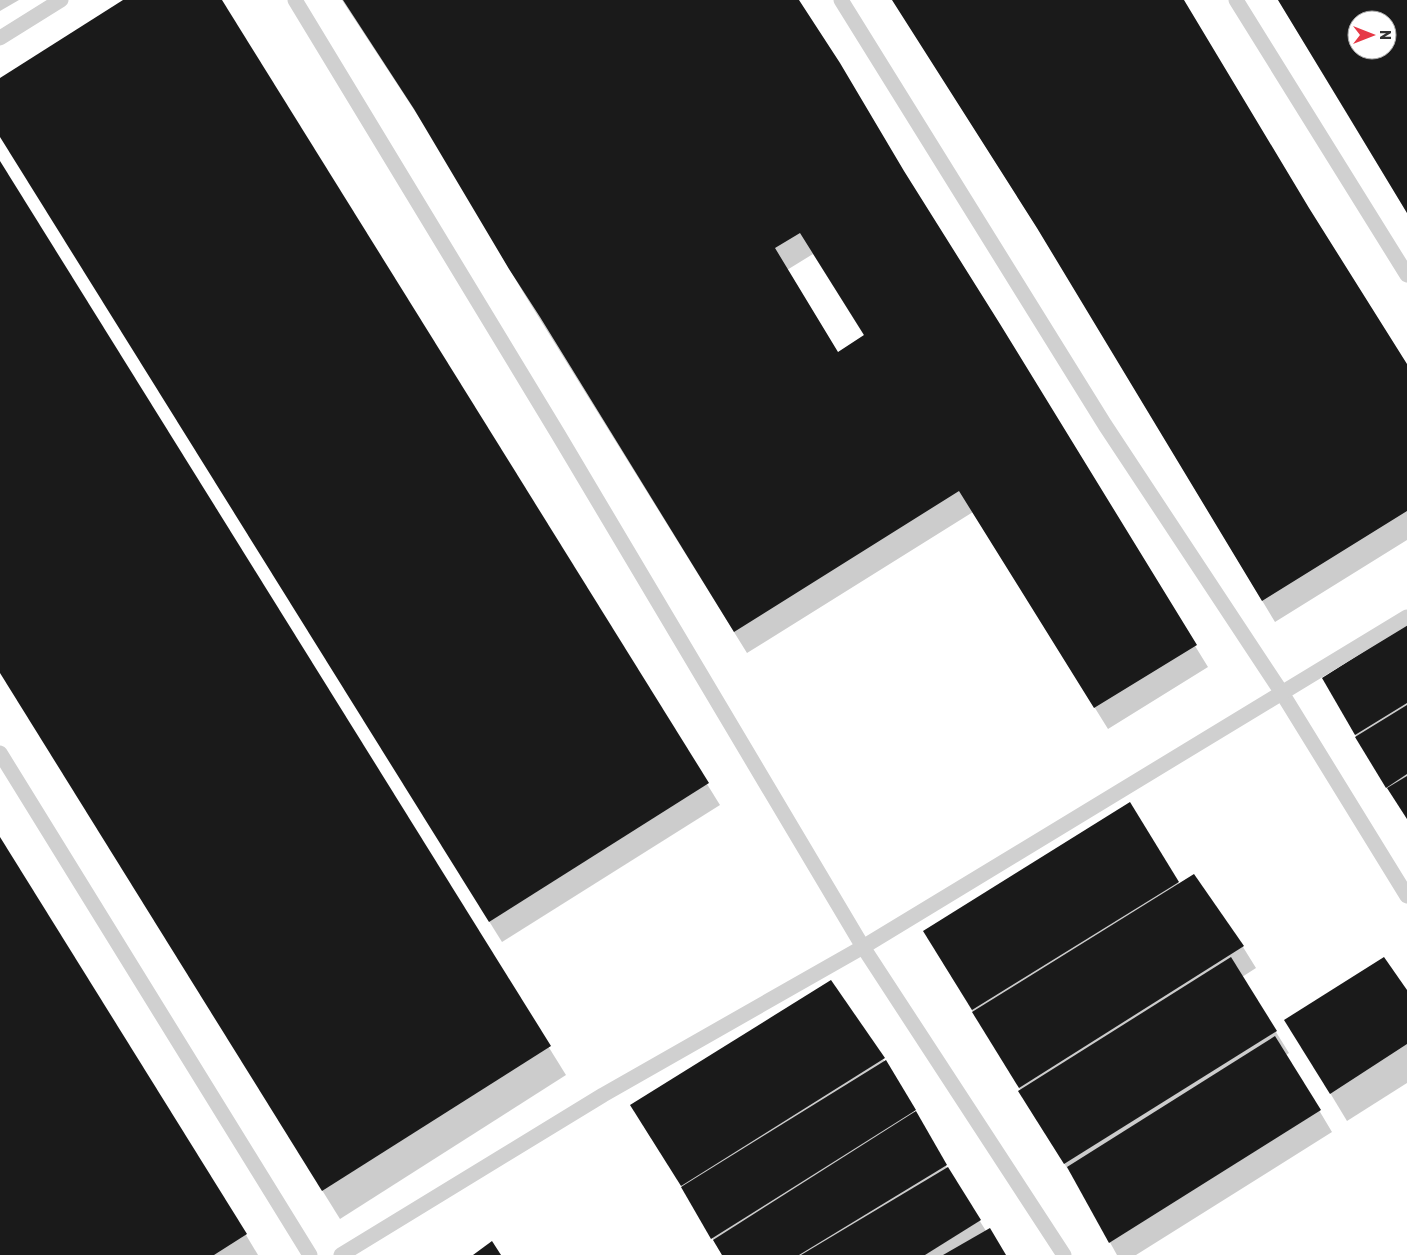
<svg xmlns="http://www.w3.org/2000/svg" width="1407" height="1255" viewBox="0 0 1407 1255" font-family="Rubik,sans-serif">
	<rect width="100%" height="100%" fill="#fff"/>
	<g fill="#0003" fill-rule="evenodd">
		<polygon points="0,0 19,0 0,11"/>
		<polygon points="125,0 220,0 720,805 502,942 0,136 0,79"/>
		<path d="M342 0H798L1208 667 1108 729 973 512 747 653 523 292 428 131ZM813 254 865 337 838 354 787 270Z"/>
		<polygon points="893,0 1182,0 1308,208 1407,368 1407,540 1275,622 1051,250"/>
		<path d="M1278 0H1407V213ZM1357 20H1387V50H1357Z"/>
		<polygon points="0,163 566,1075 340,1219 0,672"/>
		<polygon points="1407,625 1407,819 1369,759 1323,678"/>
		<polygon points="1130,804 1179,884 1193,875 1243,947 1256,968 1242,977 1276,1032 1289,1053 1286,1055 1332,1132 1136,1255 1117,1255 1078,1185 1032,1113 1021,1091 937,953"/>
		<polygon points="0,839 246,1235 258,1255 0,1255"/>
		<polygon points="831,981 885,1062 953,1178 986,1231 1005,1255 722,1255 684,1189 644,1127"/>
		<polygon points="1407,992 1407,1083 1347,1121 1286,1020"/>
	</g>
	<g fill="#1a1a1a" fill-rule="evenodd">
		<polygon points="123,0 222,0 709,783 489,922 0,137 0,78"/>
		<path d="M343 0H799L840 63 904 171 1000 324 1197 645 1094 708 959 491 734 632 540 317 509 269 414 109ZM800 233 864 335 838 352 775 248Z"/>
		<polygon points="892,0 1184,0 1309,208 1407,364 1407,511 1262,601 1037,228"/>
		<path d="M1278 0H1407V213L1346 112ZM1357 20H1387V50H1357Z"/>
		<polygon points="0,161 551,1046 322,1191 0,673"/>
		<polygon points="1407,624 1407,703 1355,735 1322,678"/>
		<polygon points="1407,705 1407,774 1386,788 1355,737"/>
		<polygon points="1407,776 1407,819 1387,788"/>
		<polygon points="1130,802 1179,882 972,1010 923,931"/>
		<polygon points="0,837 247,1234 214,1255 0,1255"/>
		<polygon points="1194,874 1244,946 1019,1088 972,1012"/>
		<polygon points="1231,957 1277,1031 1064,1164 1018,1091"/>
		<polygon points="1384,957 1407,990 1407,1044 1330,1094 1284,1020"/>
		<polygon points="831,980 885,1058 681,1186 630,1105"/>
		<polygon points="1275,1036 1321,1110 1109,1243 1067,1167"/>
		<polygon points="886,1060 916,1110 711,1239 681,1187"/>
		<polygon points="916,1111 947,1165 799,1255 722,1255 713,1240"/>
		<polygon points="948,1167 981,1220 925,1255 801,1255"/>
		<polygon points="990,1228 1006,1255 943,1255"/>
		<polygon points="492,1241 501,1255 473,1255"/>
	</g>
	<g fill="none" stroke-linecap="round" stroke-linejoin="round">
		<g stroke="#d0d0d0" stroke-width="15">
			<polyline points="295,0 558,434 863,947 1064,1255"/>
			<polyline points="841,0 1105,425 1282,693 1407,896"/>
			<polyline points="1236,0 1407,275"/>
			<polyline points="0,38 61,0"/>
			<polyline points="0,753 310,1255"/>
			<polyline points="341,1255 603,1095 863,947 1407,617"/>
		</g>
	</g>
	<g transform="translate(1372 35) rotate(90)"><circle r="24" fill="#ffffff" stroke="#adadad"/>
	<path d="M0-4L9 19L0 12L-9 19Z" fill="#e63946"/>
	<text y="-8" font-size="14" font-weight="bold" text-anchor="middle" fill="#333333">N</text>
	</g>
</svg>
